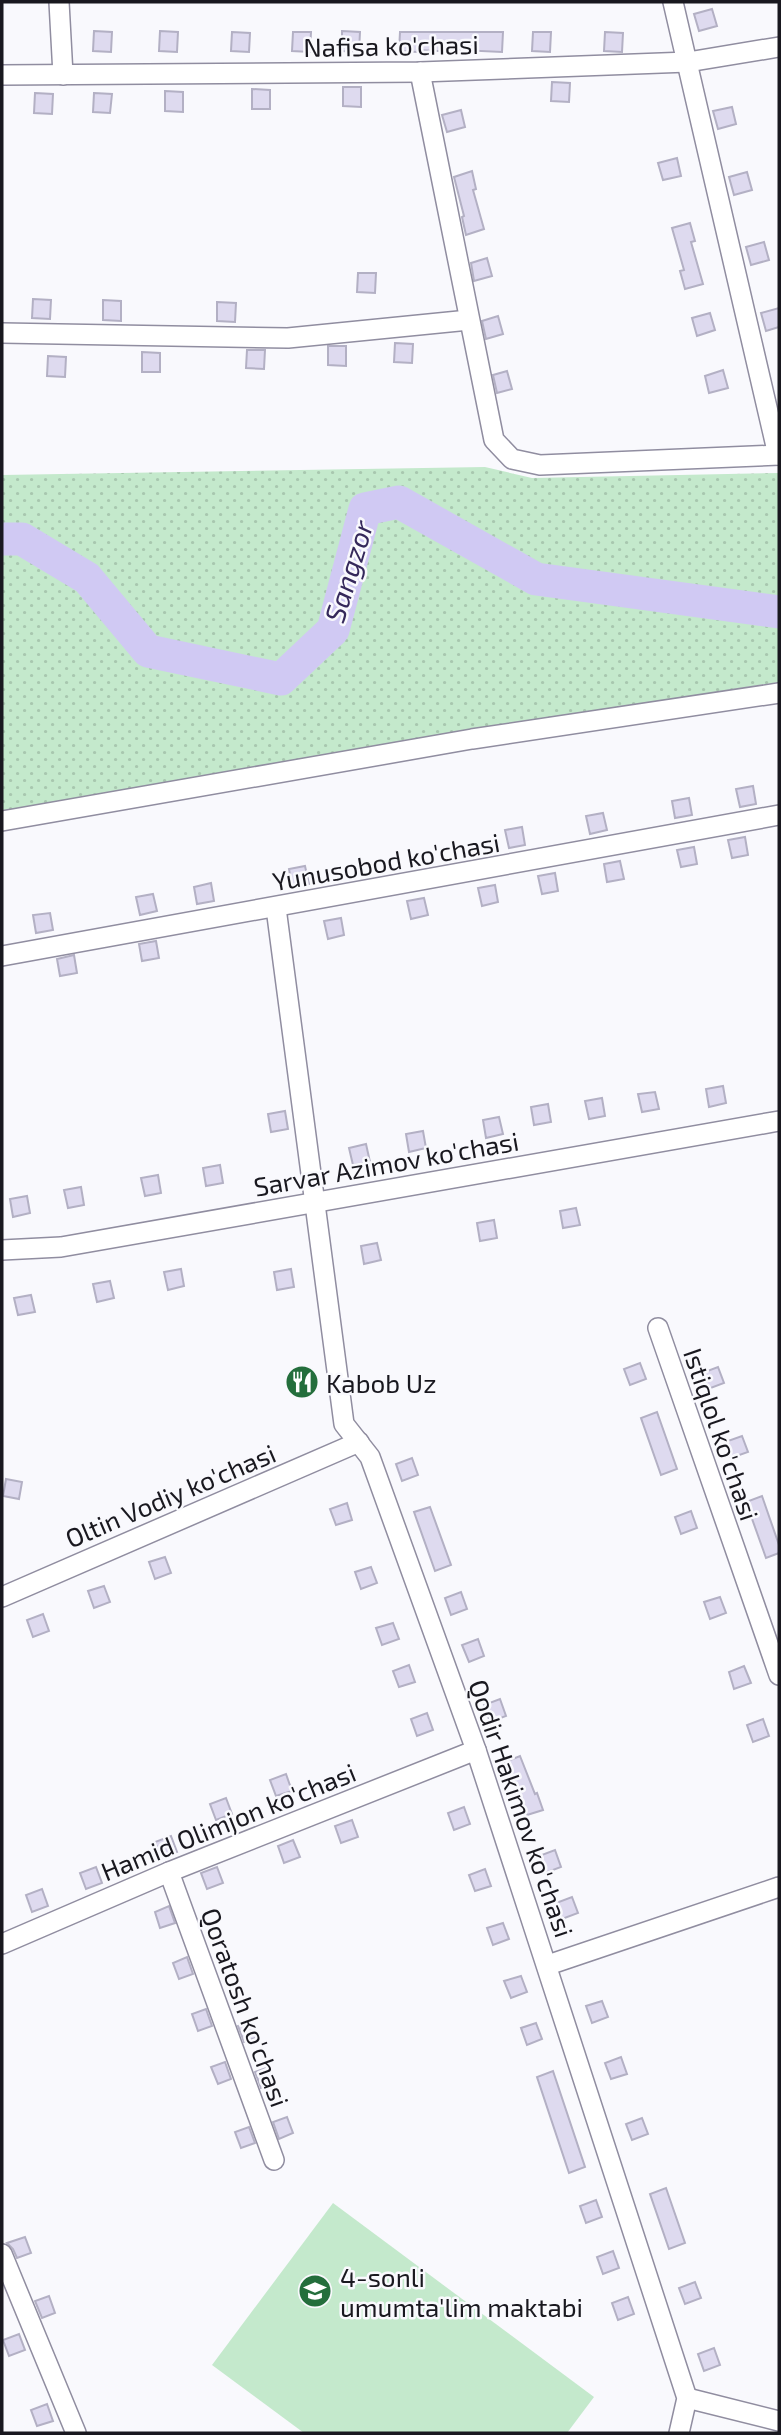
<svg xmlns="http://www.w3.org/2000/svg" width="781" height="2435" viewBox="0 0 781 2435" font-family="'Exo 2',sans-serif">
	<defs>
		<pattern id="grass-dots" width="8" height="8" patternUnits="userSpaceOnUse" patternTransform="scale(1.75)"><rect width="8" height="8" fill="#c4e9cc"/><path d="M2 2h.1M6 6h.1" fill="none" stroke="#a8c7af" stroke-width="1.8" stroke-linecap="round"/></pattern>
	</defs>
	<rect width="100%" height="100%" fill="#f9f9fd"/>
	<polygon fill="url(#grass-dots)" points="485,467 532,478 779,473 779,682 412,740 2,811 2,475"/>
	<polygon fill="#c4e9cc" points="333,2203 594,2397 567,2433 304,2433 212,2365"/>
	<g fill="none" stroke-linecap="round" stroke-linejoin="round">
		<polyline stroke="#d0c9f3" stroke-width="33" points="2,539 22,539 87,578 148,651 281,679 333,630 365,509 399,502 536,579 779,612"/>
	</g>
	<g fill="#dedaef" stroke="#b3b0c4" stroke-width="2">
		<polygon points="712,9 717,26 699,31 694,14"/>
		<polygon points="94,31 112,32 111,52 93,51"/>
		<polygon points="160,31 178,32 177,52 159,51"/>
		<polygon points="342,31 360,32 359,52 342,51"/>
		<polygon points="232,32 250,33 249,52 231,51"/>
		<polygon points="293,32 311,32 310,52 292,51"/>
		<polygon points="400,32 503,32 502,52 460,50 460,52 417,50 417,52 399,51"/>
		<polygon points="533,32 551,32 550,52 532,51"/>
		<polygon points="605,32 623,33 622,52 604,51"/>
		<polygon points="552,82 570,83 569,102 551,101"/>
		<polygon points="343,87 361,87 361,107 343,106"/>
		<polygon points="252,89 270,90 270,109 252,109"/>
		<polygon points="165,91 183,92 183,112 165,111"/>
		<polygon points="35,93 53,94 52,114 34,113"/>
		<polygon points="94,93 112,94 110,113 93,112"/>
		<polygon points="732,107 736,124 718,129 713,111"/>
		<polygon points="461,110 465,127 447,132 442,115"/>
		<polygon points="677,158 681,176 663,180 658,163"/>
		<polygon points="472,171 476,189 473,190 484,229 466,235 462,217 464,216 454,177"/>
		<polygon points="747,172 752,190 734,195 729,177"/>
		<polygon points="690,223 695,241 691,242 703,284 685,289 680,271 684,270 672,228"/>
		<polygon points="764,242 769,260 751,265 746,247"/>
		<polygon points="487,258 492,276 474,281 471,263"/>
		<polygon points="358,273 376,273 375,293 357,292"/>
		<polygon points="33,299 51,300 50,319 32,318"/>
		<polygon points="103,300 121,301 121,321 103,320"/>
		<polygon points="217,302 236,303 235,322 217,321"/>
		<polygon points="779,308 779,327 766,331 761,313"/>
		<polygon points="710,313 715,330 697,336 692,318"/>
		<polygon points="498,316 503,334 486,339 482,321"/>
		<polygon points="395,343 413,344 412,363 394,362"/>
		<polygon points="328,346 346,346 346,366 328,365"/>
		<polygon points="247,350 265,350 264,369 246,368"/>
		<polygon points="142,352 160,353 160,372 142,372"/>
		<polygon points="48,356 66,357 65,377 47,376"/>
		<polygon points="723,370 728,388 709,393 705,376"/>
		<polygon points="507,371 512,389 497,393 493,375"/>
		<polygon points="753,786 756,804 740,807 736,789"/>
		<polygon points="689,798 692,815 675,818 672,801"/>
		<polygon points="603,813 607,830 590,834 586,816"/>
		<polygon points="522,827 525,845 509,848 505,830"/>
		<polygon points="745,837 748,855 732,858 728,840"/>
		<polygon points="694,847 697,864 681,867 677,850"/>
		<polygon points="620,861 624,879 607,882 604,864"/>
		<polygon points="305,866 309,884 292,887 289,869"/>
		<polygon points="555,873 558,891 542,894 538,876"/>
		<polygon points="211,883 214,901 197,904 194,887"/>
		<polygon points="495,885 498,902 482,906 478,888"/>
		<polygon points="153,894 157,911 140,915 136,897"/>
		<polygon points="424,898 428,915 411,919 407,901"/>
		<polygon points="50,913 53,930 36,933 33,915"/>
		<polygon points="341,918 344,935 328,939 324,921"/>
		<polygon points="156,941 159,958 142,961 139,944"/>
		<polygon points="74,955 77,973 60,976 57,959"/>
		<polygon points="723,1086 726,1103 709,1107 706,1089"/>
		<polygon points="655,1092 659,1109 642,1112 638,1094"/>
		<polygon points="602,1098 605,1116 589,1119 585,1101"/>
		<polygon points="548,1104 551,1122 534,1125 531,1107"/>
		<polygon points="285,1111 288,1129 271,1132 268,1114"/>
		<polygon points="499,1117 503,1134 486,1138 483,1120"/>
		<polygon points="423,1131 426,1148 409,1152 406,1134"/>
		<polygon points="366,1144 370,1162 353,1165 349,1148"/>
		<polygon points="220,1165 223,1183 206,1186 203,1168"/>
		<polygon points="158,1175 161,1193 145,1196 141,1178"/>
		<polygon points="81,1187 84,1205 68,1208 64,1190"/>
		<polygon points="27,1196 30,1213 13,1217 10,1199"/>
		<polygon points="576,1208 580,1225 563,1228 560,1211"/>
		<polygon points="494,1220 497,1238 480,1241 477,1223"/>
		<polygon points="377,1243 381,1260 364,1264 361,1246"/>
		<polygon points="181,1269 184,1286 168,1290 164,1272"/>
		<polygon points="291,1269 294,1287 277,1290 274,1272"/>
		<polygon points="110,1281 114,1298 97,1302 93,1284"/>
		<polygon points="31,1295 35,1312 18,1315 14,1298"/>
		<polygon points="640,1363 646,1379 630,1385 624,1369"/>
		<polygon points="718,1367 724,1383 708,1389 702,1373"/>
		<polygon points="309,1374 312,1391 295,1395 292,1377"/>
		<polygon points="657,1412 677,1469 661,1475 641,1418"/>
		<polygon points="742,1436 748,1452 731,1458 725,1442"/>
		<polygon points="412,1458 418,1475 402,1481 396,1464"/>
		<polygon points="6,1479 22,1482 19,1499 3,1496"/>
		<polygon points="762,1496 779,1545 779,1553 766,1558 746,1502"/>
		<polygon points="347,1503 352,1520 336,1525 330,1509"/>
		<polygon points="430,1507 451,1565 435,1571 414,1512"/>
		<polygon points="691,1511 697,1528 681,1534 675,1517"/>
		<polygon points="165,1557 171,1573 155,1579 149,1562"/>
		<polygon points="371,1567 377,1583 361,1589 355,1572"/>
		<polygon points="104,1586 110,1602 94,1608 88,1591"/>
		<polygon points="461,1592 467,1609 451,1615 445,1598"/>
		<polygon points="720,1597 726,1613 710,1619 704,1602"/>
		<polygon points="43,1614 49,1631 33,1637 27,1620"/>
		<polygon points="393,1623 399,1639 382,1645 376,1628"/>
		<polygon points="478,1639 484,1656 469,1662 462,1645"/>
		<polygon points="409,1665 415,1682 399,1687 393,1671"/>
		<polygon points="744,1666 751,1683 734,1689 729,1672"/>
		<polygon points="500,1699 506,1716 490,1722 484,1705"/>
		<polygon points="427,1713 433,1730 417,1736 411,1719"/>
		<polygon points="763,1719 769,1736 753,1742 747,1725"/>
		<polygon points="520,1756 535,1794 537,1793 543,1810 527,1815 513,1777 511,1778 505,1762"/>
		<polygon points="286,1774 292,1791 276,1796 270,1780"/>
		<polygon points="226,1798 232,1814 216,1820 210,1804"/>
		<polygon points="464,1807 470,1824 454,1830 448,1813"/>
		<polygon points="352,1820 358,1837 341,1843 335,1826"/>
		<polygon points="171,1836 177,1852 161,1858 155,1842"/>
		<polygon points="293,1840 300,1857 284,1863 278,1846"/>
		<polygon points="555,1850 561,1867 545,1873 539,1856"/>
		<polygon points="96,1867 102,1883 86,1889 80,1873"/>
		<polygon points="217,1867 223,1883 207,1889 201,1873"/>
		<polygon points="485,1869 491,1886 475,1891 469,1875"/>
		<polygon points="42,1889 48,1906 32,1912 26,1895"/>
		<polygon points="572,1897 578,1913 562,1919 556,1903"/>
		<polygon points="169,1906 175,1923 160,1928 155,1912"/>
		<polygon points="503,1923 509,1939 493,1945 487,1928"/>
		<polygon points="187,1957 193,1974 179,1979 173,1963"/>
		<polygon points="521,1976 527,1992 511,1998 504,1981"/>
		<polygon points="602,2001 608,2017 592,2023 586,2006"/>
		<polygon points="206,2009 212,2026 198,2031 192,2014"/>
		<polygon points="252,2020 258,2037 244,2042 238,2026"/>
		<polygon points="536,2023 542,2039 527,2045 521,2028"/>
		<polygon points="621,2057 627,2074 611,2079 605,2063"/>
		<polygon points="225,2062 231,2079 218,2084 211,2067"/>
		<polygon points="269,2067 275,2083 261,2088 255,2072"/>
		<polygon points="553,2071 585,2167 569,2173 537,2077"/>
		<polygon points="287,2117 293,2133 279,2139 273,2122"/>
		<polygon points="642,2118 648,2134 632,2140 626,2124"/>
		<polygon points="249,2127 255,2143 241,2148 235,2132"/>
		<polygon points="666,2188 685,2243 669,2249 650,2194"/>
		<polygon points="596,2200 602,2217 586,2223 580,2206"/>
		<polygon points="25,2237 31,2253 17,2258 13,2249 7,2243"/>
		<polygon points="613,2251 619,2268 603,2274 597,2257"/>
		<polygon points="695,2282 701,2298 685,2304 679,2288"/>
		<polygon points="49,2296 55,2313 42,2318 35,2301"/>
		<polygon points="628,2297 634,2314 618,2320 612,2303"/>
		<polygon points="19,2334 25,2350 9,2356 3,2340"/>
		<polygon points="714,2348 720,2365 704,2371 698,2354"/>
		<polygon points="47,2404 53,2421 37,2426 31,2410"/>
	</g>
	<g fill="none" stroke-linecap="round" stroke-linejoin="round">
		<defs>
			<g id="minor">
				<polyline points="59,2 63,75"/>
				<polyline points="673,2 778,455"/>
				<polyline points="420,72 494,440 512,459 540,465 779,455"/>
				<polyline points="2,75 420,72 688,62 779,47"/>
				<polyline points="2,333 288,338 469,320"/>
				<polyline points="2,821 472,739 779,693"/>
				<polyline points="276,908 344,1424 370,1457 476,1750 687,2398 679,2433"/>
				<polyline points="2,956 779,815"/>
				<polyline points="2,1250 61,1247 779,1121"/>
				<polyline points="658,1328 779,1675"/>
				<polyline points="2,1597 359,1442"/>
				<polyline points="169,1872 274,2160"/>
				<polyline points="2,1944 169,1872 476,1750"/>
				<polyline points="548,1965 779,1887"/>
				<polyline points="2,2254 76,2433"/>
				<polyline points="687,2398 779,2421"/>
			</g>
		</defs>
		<use href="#minor" stroke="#908da0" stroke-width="22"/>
		<use href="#minor" stroke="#fff" stroke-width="19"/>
	</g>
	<defs>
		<symbol id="restaurant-disc" viewBox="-11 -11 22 22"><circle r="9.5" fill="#246e3c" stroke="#f9f9fd"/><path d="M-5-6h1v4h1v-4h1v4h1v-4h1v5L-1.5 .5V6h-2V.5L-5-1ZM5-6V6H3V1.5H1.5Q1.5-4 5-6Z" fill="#fff"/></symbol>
		<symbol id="school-disc" viewBox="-11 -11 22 22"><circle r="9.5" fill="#246e3c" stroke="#f9f9fd"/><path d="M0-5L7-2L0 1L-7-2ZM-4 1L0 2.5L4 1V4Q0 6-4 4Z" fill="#fff"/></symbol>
	</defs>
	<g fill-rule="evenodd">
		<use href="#restaurant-disc" x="283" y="1363" width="38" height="38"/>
		<use href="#school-disc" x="296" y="2272" width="38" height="38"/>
	</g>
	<g text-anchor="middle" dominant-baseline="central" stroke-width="5" stroke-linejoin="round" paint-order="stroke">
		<g font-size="26" fill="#19181f" stroke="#f9f9fd">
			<text transform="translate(391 45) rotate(-1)">Nafisa ko'chasi</text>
			<text transform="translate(386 861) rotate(-10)">Yunusobod ko'chasi</text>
			<text transform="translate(386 1163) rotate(-10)">Sarvar Azimov ko'chasi</text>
			<text transform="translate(722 1434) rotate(71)">Istiqlol ko'chasi</text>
			<text transform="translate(170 1495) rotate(-23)">Oltin Vodiy ko'chasi</text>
			<text transform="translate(522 1808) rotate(71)">Qodir Hakimov ko'chasi</text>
			<text transform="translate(228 1821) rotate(-22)">Hamid Olimjon ko'chasi</text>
			<text transform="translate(246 2007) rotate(70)">Qoratosh ko'chasi</text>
		</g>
		<g font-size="26" fill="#19181f" stroke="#f9f9fd" text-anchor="start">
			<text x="326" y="1382">Kabob Uz</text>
			<text x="340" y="2276">4-sonli<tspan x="340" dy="30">umumta'lim maktabi</tspan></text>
		</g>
		<g font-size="28" font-style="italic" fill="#35285b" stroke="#f9f9fd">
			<text transform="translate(348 571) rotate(-73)">Sangzor</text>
		</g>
	</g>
	<rect width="781" height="2435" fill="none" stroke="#19181f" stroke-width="7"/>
</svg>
